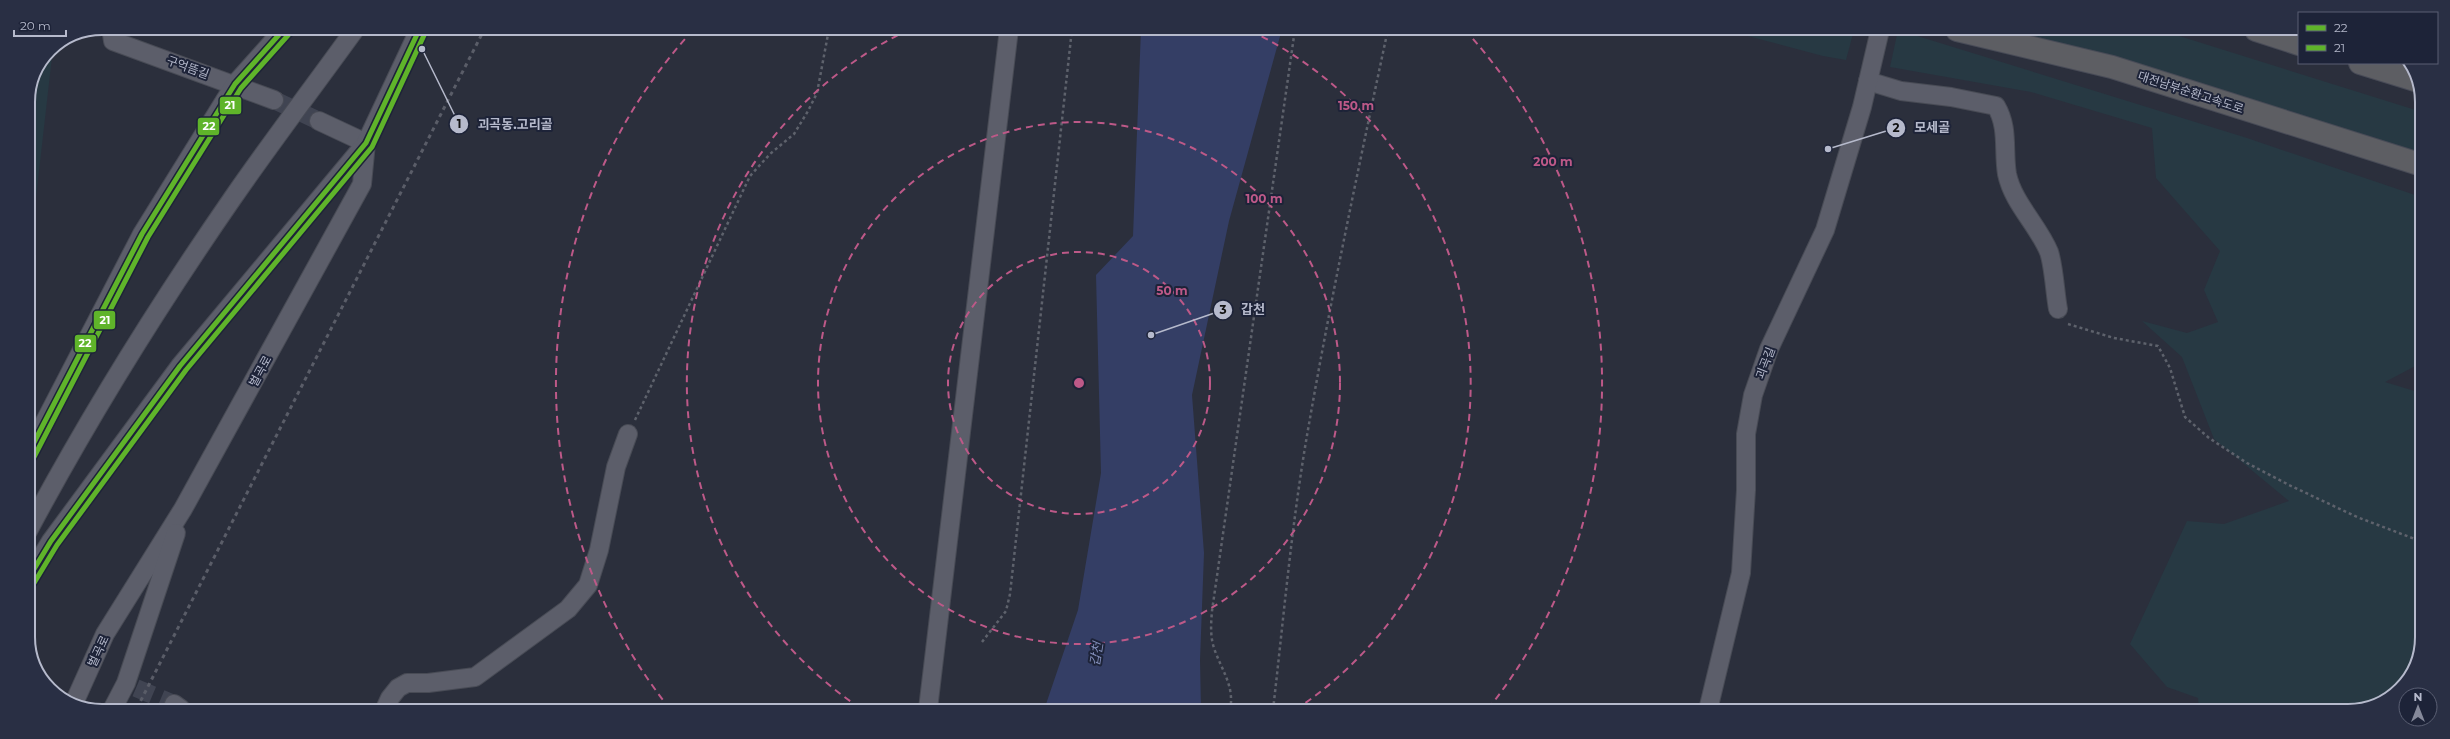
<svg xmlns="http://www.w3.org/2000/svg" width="2450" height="739" viewBox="0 0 2450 739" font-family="Montserrat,'Noto Sans KR',sans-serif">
	<rect width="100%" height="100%" fill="#2b2f3c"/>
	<g fill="#273943">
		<polygon points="1725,30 1854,30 1846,60 1823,56"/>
		<polygon points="1898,30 2247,138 2421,197 2421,363 2385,382 2421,393 2419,656 2393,696 2348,711 2199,711 2198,698 2167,687 2130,644 2187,521 2224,524 2289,501 2214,439 2182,357 2142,321 2187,333 2218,322 2204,290 2220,251 2156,178 2152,128 2031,92 1890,67"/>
		<polygon points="2009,30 2160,30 2422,112 2422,158"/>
		<polygon points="53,48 28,268 28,102 34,73"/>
	</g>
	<polygon fill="#343e65" points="1141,29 1282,29 1229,221 1192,395 1204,553 1200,660 1201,710 1044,710 1078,610 1101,473 1096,275 1133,236"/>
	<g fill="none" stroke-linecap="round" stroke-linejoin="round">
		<g stroke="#404452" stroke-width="18" stroke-dasharray="18 9" stroke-linecap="butt">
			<polyline points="274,100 319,121"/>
			<polyline points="136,688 174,704"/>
		</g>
		<defs>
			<g id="minor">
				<polyline points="111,28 113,41 274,100"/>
				<path d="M1868 81 1901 91 1951 97 1996 106C2009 128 2003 150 2007 174 2013 203 2038 225 2049 252 2054 267 2055 293 2058 309"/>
				<polyline points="319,121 366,143"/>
				<polyline points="28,454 142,234 235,84 285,28"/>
				<path d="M28 531C89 417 158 306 232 199 272 141 315 85 356 28"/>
				<polyline points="28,579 51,541 180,366 366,143"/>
				<polyline points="74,703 105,634 183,509 362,184 366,143 420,28"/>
				<polyline points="174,704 181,709"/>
				<polyline points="113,708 126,683 176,533"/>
				<polyline points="385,709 390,698 398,688 407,683 428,683 475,677 568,609 588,585 599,550 616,467 628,434"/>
				<polyline points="928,709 1009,29"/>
				<polyline points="1708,710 1741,573 1746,490 1746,434 1753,395 1769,349 1825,230 1862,107 1880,30"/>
			</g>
			<g id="highway">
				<polyline points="1957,30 2112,67 2422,165"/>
				<polyline points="2256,30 2299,44"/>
				<polyline points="2360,63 2415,80"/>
			</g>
		</defs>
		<use href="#minor" stroke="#484b55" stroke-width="20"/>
		<use href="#highway" stroke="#484b57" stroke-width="24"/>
		<g stroke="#5e626c" stroke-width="2.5" stroke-dasharray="3 3" stroke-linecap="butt">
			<polyline points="2068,324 2114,338 2158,346 2170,368 2185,417 2209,438 2247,463 2289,485 2357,517 2420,541"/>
			<polyline points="635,420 750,176 770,154 794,134 808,111 817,93 829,29"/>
			<polyline points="982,642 1006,611 1010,594 1072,29"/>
			<path d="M1230 710C1235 686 1221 669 1214 648 1210 636 1211 623 1212 611L1295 29"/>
			<path d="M1273 710C1284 615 1292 519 1309 424 1332 292 1360 161 1388 29"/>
		</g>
		<use href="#minor" stroke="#5c5e6a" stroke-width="18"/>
		<use href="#highway" stroke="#5d5e63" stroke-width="22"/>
		<polyline stroke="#5a5d68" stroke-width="3" stroke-dasharray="4 4" stroke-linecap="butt" points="137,708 485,28"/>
		<defs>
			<g id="bus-1">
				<polyline points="28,454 142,234 235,84 285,28"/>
				<polyline points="28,579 51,541 180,366 366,143 420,28"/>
			</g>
			<g id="bus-2">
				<polyline points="34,457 148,237 241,88 290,33"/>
				<polyline points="34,583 57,545 186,370 372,147 426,31"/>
			</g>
		</defs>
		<use href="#bus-1" stroke="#1d2338" stroke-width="8"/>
		<use href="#bus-2" stroke="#1d2338" stroke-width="8"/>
		<use href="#bus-1" stroke="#5fb42a" stroke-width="5"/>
		<use href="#bus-2" stroke="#5fb42a" stroke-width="5"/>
	</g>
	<g fill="none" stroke="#bd5988" stroke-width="2" stroke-dasharray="7 5">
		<circle cx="1079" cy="383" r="131"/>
		<circle cx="1079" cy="383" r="261"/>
		<path d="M860 708A392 392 0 0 1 910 29M1251 31A392 392 0 0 1 1298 708"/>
		<path d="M670 709A523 523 0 0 1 693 30M1465 30A523 523 0 0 1 1488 709"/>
	</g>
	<g text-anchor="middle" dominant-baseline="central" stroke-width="4" stroke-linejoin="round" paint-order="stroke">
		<g font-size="12" fill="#b6bacc" stroke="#1d2338">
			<text transform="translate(188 67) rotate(20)">구억뜸길</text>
			<text transform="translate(2191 92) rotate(18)">대전남부순환고속도로</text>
			<text transform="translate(1765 363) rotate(-69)">괴곡길</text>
			<text transform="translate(260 371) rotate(-61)">벌곡로</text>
			<text transform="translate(98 651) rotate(-65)">벌곡로</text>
		</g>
		<g font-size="13" font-style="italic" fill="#838fba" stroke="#1d2338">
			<text transform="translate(1096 654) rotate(-81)">갑천</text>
		</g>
	</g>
	<path d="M0 0H2450V739H0ZM102 35H2348A67 67 0 0 1 2415 102V637A67 67 0 0 1 2348 704H102A67 67 0 0 1 35 637V102A67 67 0 0 1 102 35Z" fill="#292f44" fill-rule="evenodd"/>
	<path fill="none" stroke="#b6bacc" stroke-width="2" d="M102 35H2348A67 67 0 0 1 2415 102V637A67 67 0 0 1 2348 704H102A67 67 0 0 1 35 637V102A67 67 0 0 1 102 35Z"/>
	<circle cx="1079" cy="383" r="6" fill="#bd5988" stroke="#1d2338" stroke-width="2"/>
	<g font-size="12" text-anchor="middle" font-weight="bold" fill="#bd5988" stroke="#1d2338" stroke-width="4" stroke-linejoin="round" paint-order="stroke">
		<text x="1356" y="110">150 m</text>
		<text x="1553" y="166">200 m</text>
		<text x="1264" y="203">100 m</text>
		<text x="1172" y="295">50 m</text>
	</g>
	<path fill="none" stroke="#b6bacc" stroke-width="1.5" d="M422 49L459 124M1828 149L1896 128M1151 335L1223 310"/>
	<g fill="#b6bacc" stroke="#1d2338" stroke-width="1.5">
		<circle cx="422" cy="49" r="4"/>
		<circle cx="1828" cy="149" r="4"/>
		<circle cx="1151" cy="335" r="4"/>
		<circle cx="459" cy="124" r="10"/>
		<circle cx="1896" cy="128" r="10"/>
		<circle cx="1223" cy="310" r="10"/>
	</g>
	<g font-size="12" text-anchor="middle" font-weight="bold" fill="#111">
		<text x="459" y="128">1</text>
		<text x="1896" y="132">2</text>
		<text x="1223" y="314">3</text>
	</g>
	<g font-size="13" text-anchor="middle" font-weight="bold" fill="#b6bacc" stroke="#1d2338" stroke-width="4" stroke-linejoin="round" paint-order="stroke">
		<text x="515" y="129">괴곡동.고리골</text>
		<text x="1932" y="132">모세골</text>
		<text x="1253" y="314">갑천</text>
	</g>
	<g stroke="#1d2338" stroke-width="1.5">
		<rect x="219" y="96" width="23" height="19" rx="4" fill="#5fb42a"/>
		<rect x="197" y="117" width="23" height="19" rx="4" fill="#5fb42a"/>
		<rect x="93" y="310" width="23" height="20" rx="4" fill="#5fb42a"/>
		<rect x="74" y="334" width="23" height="19" rx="4" fill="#5fb42a"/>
	</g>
	<g font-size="11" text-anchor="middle" font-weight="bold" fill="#fff">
		<text x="230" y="109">21</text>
		<text x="209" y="130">22</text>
		<text x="105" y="324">21</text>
		<text x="85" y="347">22</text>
	</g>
	<rect x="2298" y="12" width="140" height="52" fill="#1d2338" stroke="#5a5f73"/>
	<rect x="2306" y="25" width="20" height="6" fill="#5fb42a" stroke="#5a5f73"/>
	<text x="2334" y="32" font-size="12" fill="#b6bacc">22</text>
	<rect x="2306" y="45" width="20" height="6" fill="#5fb42a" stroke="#5a5f73"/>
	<text x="2334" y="52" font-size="12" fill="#b6bacc">21</text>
	<g transform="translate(2418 707)"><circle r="19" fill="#1d2338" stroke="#5a5f73"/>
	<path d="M0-3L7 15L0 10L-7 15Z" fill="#85899a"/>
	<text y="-6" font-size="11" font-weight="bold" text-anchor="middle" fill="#b6bacc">N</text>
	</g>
	<path d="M14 30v6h52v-6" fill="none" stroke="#b6bacc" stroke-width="2"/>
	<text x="20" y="30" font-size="12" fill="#b6bacc" stroke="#1d2338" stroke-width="3" paint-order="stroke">20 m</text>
</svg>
